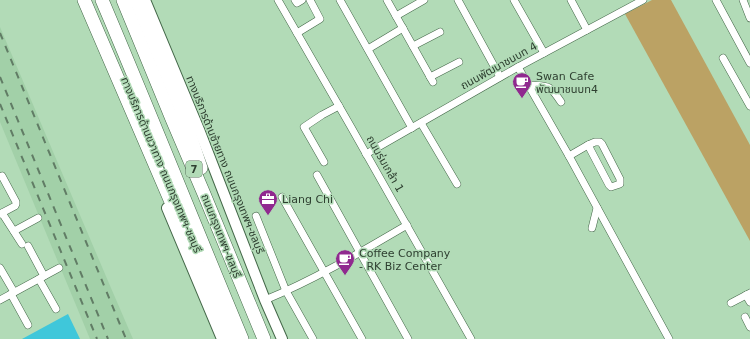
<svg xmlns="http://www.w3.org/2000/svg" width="750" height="339" viewBox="0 0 750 339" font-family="'DejaVu Sans','Noto Sans Thai',sans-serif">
	<rect width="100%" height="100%" fill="#b2dbb7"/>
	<polygon fill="#a2d0a8" points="0,27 111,288 133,339 90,339 0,122"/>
	<polygon fill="#bba264" points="652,0 671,0 750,145 750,241 625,14"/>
	<polygon fill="#3fc7da" points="68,314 80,339 22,339"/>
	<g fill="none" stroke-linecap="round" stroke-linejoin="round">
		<defs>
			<g id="street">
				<polyline points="278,0 351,127 471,339"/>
				<polyline points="295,0 297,3 302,0"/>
				<polyline points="340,0 412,128"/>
				<polyline points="387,0 433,82"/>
				<polyline points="458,0 500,77"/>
				<polyline points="514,0 544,53"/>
				<polyline points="571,0 587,30"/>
				<polyline points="716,0 750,63"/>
				<polyline points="743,0 750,18"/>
				<polyline points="396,16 424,0"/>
				<polyline points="297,33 320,19 310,0"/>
				<polyline points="413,46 440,32"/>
				<polyline points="368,49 403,28"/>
				<polyline points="723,58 750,106"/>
				<polyline points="518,67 569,156 669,339"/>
				<polyline points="430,77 459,62"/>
				<path d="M528 85C549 86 549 84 561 102"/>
				<polyline points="421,123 457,184"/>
				<polygon points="595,142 600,142 602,144 620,179 620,184 611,187 609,185 588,145"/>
				<polyline points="366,154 518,67 643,0"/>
				<polyline points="569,156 588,145"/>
				<polyline points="324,162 304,127 322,115 339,106"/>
				<polyline points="317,175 408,339"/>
				<polyline points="282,197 362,339"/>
				<polyline points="2,213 22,244"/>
				<polyline points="0,214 15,206 16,204 16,202 2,176"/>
				<polyline points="256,216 286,291 313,339"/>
				<polyline points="592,228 597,208"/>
				<polyline points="14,231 38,218"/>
				<polyline points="28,246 44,276"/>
				<polyline points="0,268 14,292"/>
				<polyline points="39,279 56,309"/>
				<polyline points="11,294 28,325"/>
				<polyline points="746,295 750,302"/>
				<polyline points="0,300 59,268"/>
				<path d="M265 300C314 280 361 252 407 225"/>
				<polyline points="731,303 750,293"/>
				<polyline points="745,317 750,327"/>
			</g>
			<g id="secondary">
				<polyline points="145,0 200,132 265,300 282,339"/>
				<polyline points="167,208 222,339"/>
			</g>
			<g id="highway">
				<polyline points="84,0 171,202 231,339"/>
				<path d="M102 0C150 113 195 226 242 339"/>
				<polyline points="123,0 172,119 204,194 264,339"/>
				<polyline points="136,0 183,114 201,168"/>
			</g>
		</defs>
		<use href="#street" stroke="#446849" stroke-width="8"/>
		<use href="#secondary" stroke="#446849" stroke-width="12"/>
		<use href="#highway" stroke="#446849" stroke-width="14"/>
		<use href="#street" stroke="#fff" stroke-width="7"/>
		<use href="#secondary" stroke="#fff" stroke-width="10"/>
		<use href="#highway" stroke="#fff" stroke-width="13"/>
		<g stroke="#617c65" stroke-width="2" stroke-dasharray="7 7" stroke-linecap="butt">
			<polyline points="0,33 126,339"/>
			<polyline points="0,77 108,339"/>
			<polyline points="0,104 97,339"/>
		</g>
	</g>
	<defs>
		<symbol id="cafe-pin" viewBox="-11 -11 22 30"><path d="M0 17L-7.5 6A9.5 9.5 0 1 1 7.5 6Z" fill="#90298f" stroke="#b2dbb7"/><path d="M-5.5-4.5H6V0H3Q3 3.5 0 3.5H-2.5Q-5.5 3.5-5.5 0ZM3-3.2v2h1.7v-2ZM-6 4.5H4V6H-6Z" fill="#fff"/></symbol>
		<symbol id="office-pin" viewBox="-11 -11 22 30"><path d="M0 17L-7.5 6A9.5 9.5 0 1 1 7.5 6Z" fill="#90298f" stroke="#b2dbb7"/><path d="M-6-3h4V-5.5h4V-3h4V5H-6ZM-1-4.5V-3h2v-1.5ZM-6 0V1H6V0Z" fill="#fff"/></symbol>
	</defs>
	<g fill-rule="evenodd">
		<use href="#cafe-pin" x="511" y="71" width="22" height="30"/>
		<use href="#office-pin" x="257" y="188" width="22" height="30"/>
		<use href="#cafe-pin" x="334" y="248" width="22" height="30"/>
	</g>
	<g text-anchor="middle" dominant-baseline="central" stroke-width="3" stroke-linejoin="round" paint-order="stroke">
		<rect fill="#b2dbb7" stroke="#566e58" stroke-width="1" x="186" y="161" width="16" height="16" rx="3"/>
		<g font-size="10" font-weight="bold" fill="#2e3f30">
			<text x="194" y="169">7</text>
		</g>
		<g font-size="11" fill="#2e3f30" stroke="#b2dbb7">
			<text transform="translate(499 66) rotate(-29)">ถนนพัฒนาชนบท 4</text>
			<text transform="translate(385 164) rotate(60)">ถนนร่มเกล้า 1</text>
			<text transform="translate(161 165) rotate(67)">ทางบริการด้านขวาทาง ถนนกรุงเทพฯ-ชลบุรี</text>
			<text transform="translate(225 165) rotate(68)">ทางบริการด้านซ้ายทาง ถนนกรุงเทพฯ-ชลบุรี</text>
			<text transform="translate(221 236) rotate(68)">ถนนกรุงเทพฯ-ชลบุรี</text>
		</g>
		<g font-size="11" fill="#2e3f30" stroke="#b2dbb7" text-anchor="start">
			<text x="536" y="76">Swan Cafe<tspan x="536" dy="13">พัฒนาชนบท4</tspan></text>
			<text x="282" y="199">Liang Chi</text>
			<text x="359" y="253">Coffee Company<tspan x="359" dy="13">- RK Biz Center</tspan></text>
		</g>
	</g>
</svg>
